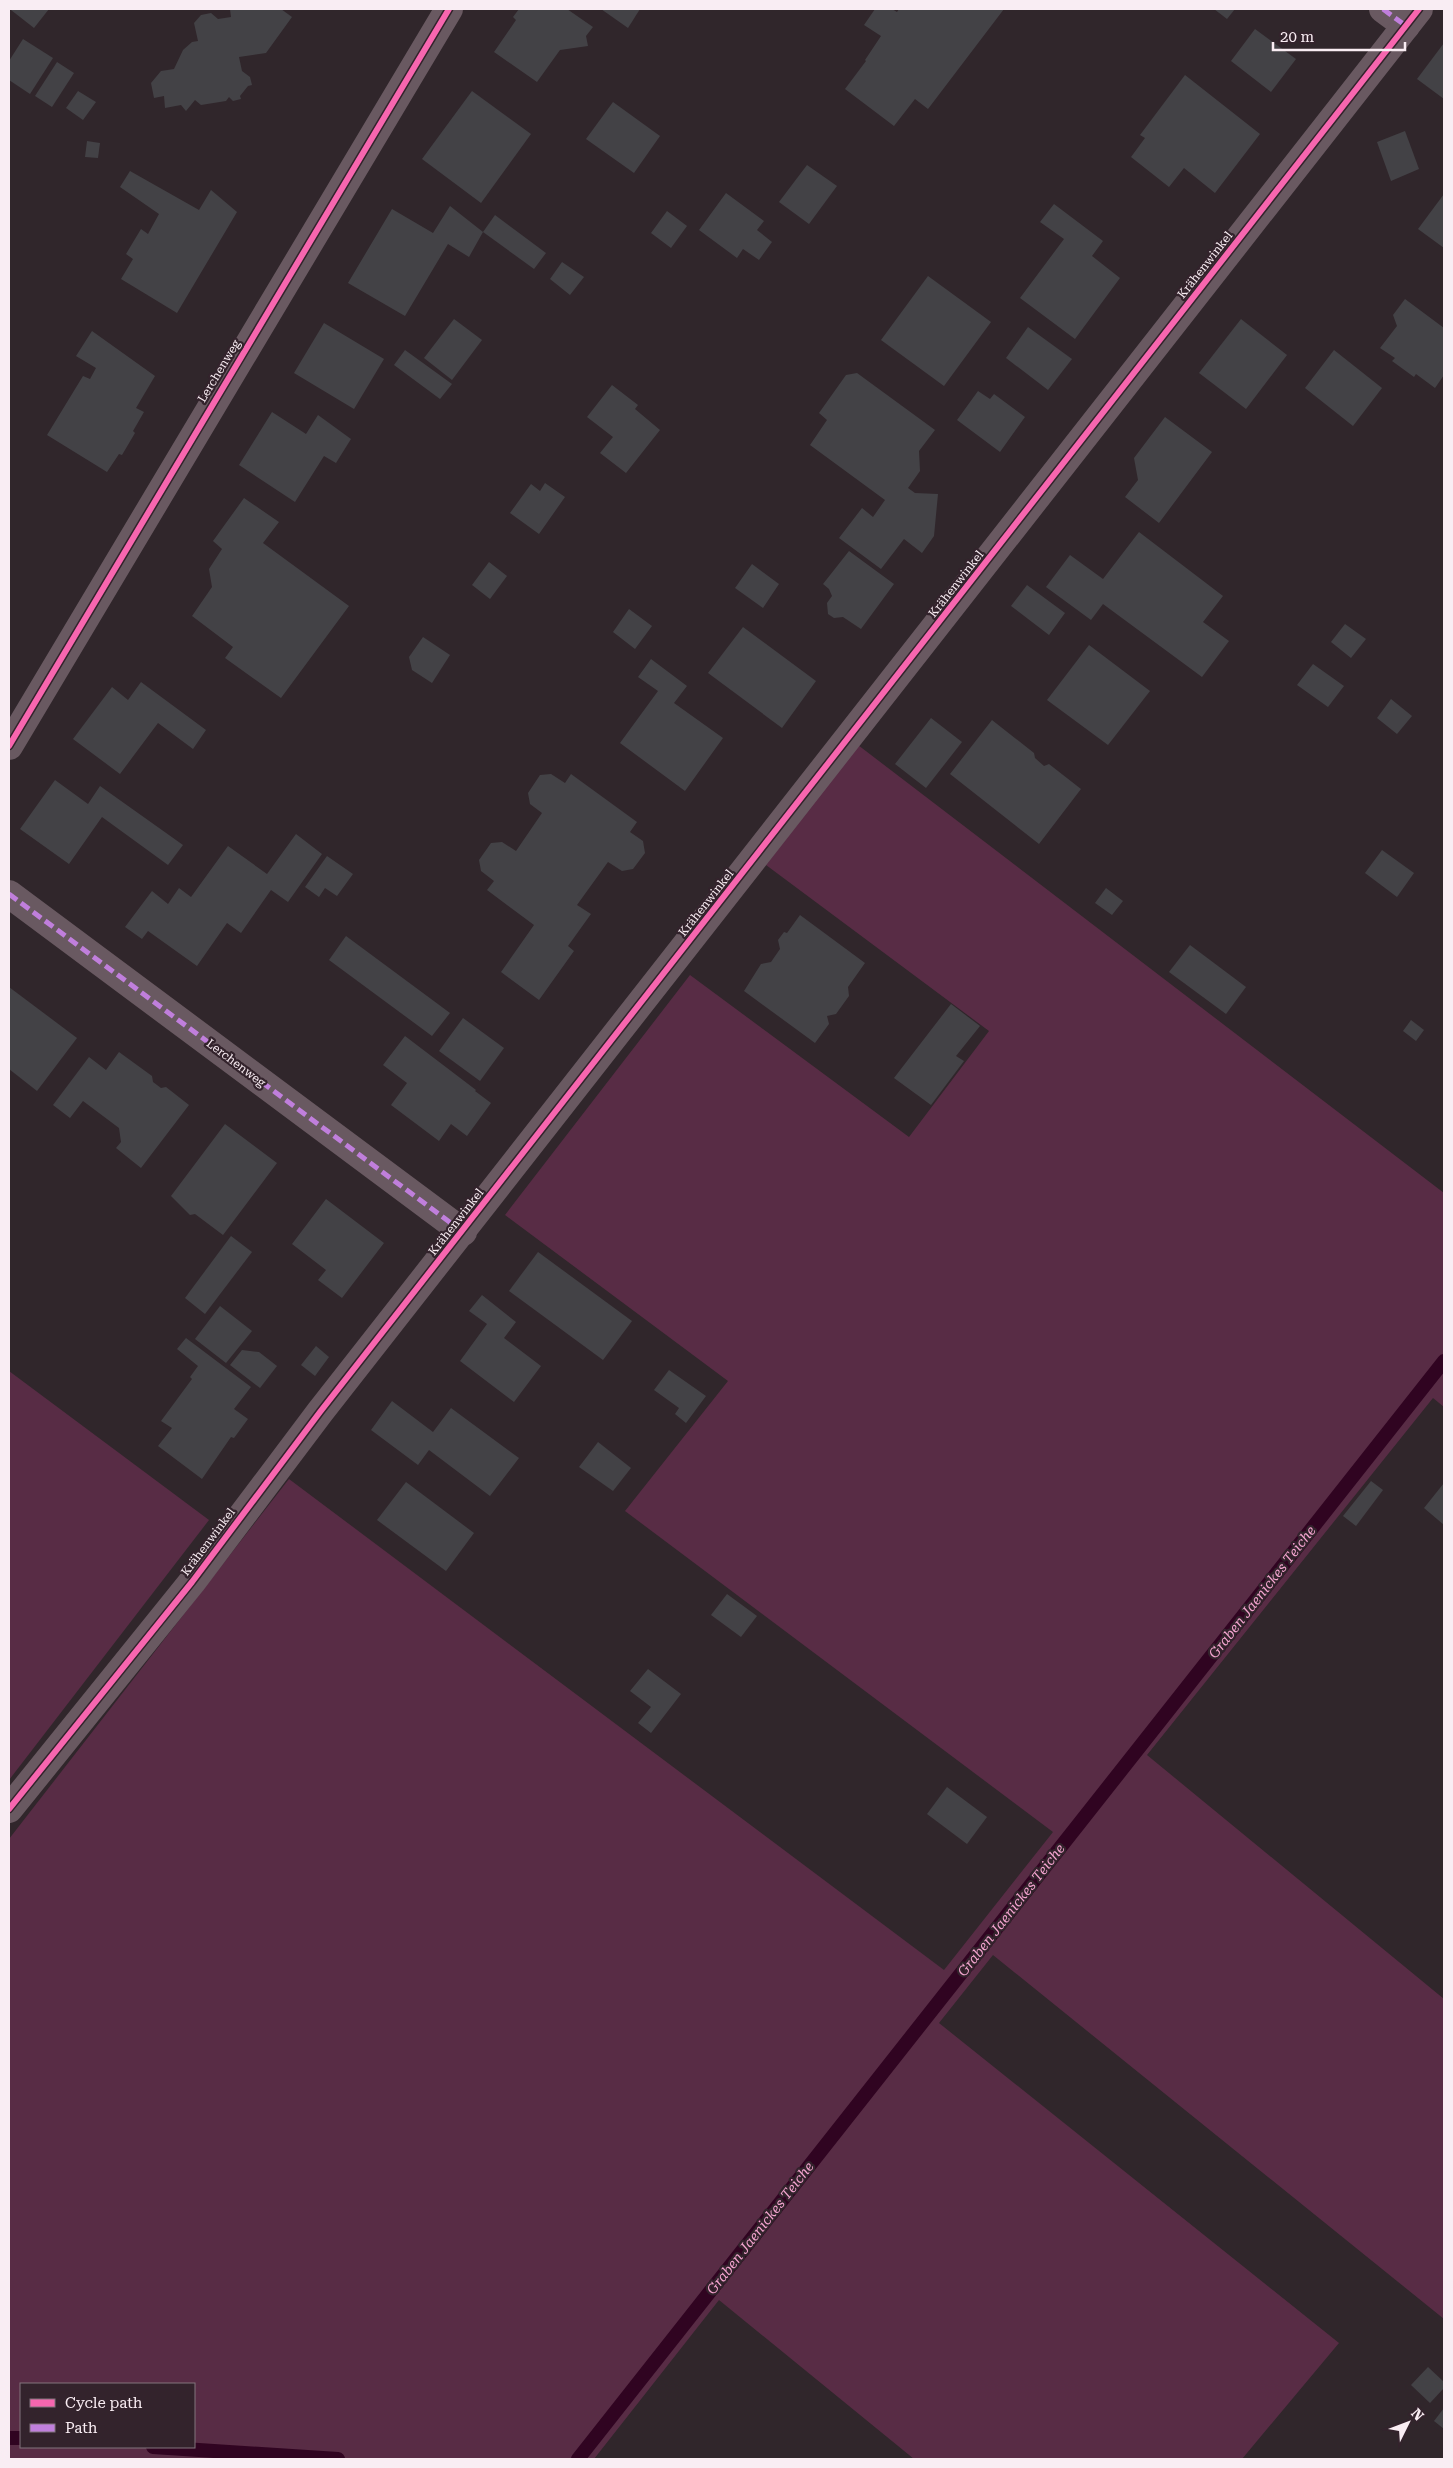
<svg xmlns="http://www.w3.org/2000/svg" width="1453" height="2468" viewBox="0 0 1453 2468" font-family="'Roboto Serif',serif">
	<rect width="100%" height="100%" fill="#30262b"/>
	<g fill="#582c45" fill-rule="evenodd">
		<path d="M858 745 1444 1193V1407L1433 1398 1147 1755 1444 1999V2319L993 1955 939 2023 1339 2343 1242 2459H914L719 2300 594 2459H9V1839L289 1479 944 1970 1053 1832 625 1511 728 1381 505 1215 690 975 909 1137 989 1031 766 865ZM21 2384H194V2447H21Z"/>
		<polygon points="9,1371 209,1520 9,1780"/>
	</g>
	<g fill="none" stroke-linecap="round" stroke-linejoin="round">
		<g stroke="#300421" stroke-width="14">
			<polyline points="9,2438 21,2438"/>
			<polyline points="153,2447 338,2459"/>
			<polyline points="578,2459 1444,1361"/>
		</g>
	</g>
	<g fill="#434246">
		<polygon points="12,9 49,9 34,28 11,10"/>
		<polygon points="230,9 281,9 292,17 266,53 239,57 242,71 250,77 252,85 248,86 240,96 241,99 233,101 229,97 226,101 201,105 195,100 186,111 181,105 165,108 164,96 154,98 151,83 161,71 174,69 183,50 192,42 198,41 194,23 201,15 211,13 218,19 231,17"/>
		<polygon points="519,9 567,9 593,27 586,36 588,46 560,50 537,82 494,52 516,20 513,17"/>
		<polygon points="601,9 640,9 628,28"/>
		<polygon points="875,9 892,9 897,12 899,9 1004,9 928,109 915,99 894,126 845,89 866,61 865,60 881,36 864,25"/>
		<polygon points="1214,9 1235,9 1227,19"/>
		<polygon points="1255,29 1296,59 1271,92 1231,61"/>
		<polygon points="23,39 53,58 30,94 9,80 9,61"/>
		<polygon points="1444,43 1444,99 1417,79"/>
		<polygon points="57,62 74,73 52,107 35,96"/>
		<polygon points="1185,75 1260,134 1215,193 1184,168 1169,187 1131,157 1145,138 1140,135"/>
		<polygon points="78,91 96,102 83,120 66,108"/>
		<polygon points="472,91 531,134 481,203 422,159"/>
		<polygon points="613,102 660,136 634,173 586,139"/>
		<polygon points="1405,131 1419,169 1391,181 1377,142"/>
		<polygon points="87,141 100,143 98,158 85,157"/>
		<polygon points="807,165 837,186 809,224 779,202"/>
		<polygon points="130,171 199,210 211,190 237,212 177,313 121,279 133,259 126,254 141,229 148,234 159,214 120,187"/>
		<polygon points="726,193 764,221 757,230 772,242 759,260 743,249 737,258 699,230"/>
		<polygon points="1444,194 1444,248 1418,229"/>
		<polygon points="1054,204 1103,241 1092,256 1120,278 1075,339 1020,298 1064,239 1040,222"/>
		<polygon points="450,206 483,232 469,257 448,244 405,316 348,283 392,209 433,233"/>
		<polygon points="667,211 687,226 671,248 651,233"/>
		<polygon points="495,215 546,253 534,269 483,232"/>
		<polygon points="562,262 584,277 570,295 550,279"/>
		<polygon points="928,276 991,322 944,386 881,340"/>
		<polygon points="1405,299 1444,328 1444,375 1435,388 1416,374 1414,377 1392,361 1395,358 1380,348 1397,326 1393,315"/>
		<polygon points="454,319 482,340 452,380 424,358"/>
		<polygon points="1241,319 1287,355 1246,409 1199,373"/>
		<polygon points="324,323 384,359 354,409 294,373"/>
		<polygon points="1028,327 1072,359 1048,390 1006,358"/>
		<polygon points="92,331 155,376 136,408 144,412 133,431 135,433 122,455 119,454 107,472 47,435 83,376 90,379 96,368 76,356"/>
		<polygon points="405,350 452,384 440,399 394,365"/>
		<polygon points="1334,350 1382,388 1353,426 1305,388"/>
		<polygon points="857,373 935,430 919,451 920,471 908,488 915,493 938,494 934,536 922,553 904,539 881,569 839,538 862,508 873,517 885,500 810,445 827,420 819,413 846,375"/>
		<polygon points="612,385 638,405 635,409 660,430 626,473 600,453 613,437 587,417"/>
		<polygon points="978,391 990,399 994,394 1025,417 1000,452 957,420"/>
		<polygon points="272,412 306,434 318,415 351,439 336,463 324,456 295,502 239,465"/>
		<polygon points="1165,417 1212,452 1159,523 1125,497 1138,480 1134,458"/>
		<polygon points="545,483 565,497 539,534 510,513 531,484 540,491"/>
		<polygon points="244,498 279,522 263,543 349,606 281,698 225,658 233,647 192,616 212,587 209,569 222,549 213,541"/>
		<polygon points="1139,532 1223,596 1203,622 1229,641 1202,677 1103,604 1091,620 1046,587 1070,555 1103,579"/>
		<polygon points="849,551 894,584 861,629 843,617 834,618 828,614 827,603 832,596 829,589 823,584"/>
		<polygon points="489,562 507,576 490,599 472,585"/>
		<polygon points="752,564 779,584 763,608 735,588"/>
		<polygon points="1027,585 1065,613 1049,635 1011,606"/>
		<polygon points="629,609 652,626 635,649 613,632"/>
		<polygon points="1345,624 1366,639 1351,658 1331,642"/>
		<polygon points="743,627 816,681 782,728 708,673"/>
		<polygon points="423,637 450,655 432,683 412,670 409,657"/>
		<polygon points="1089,645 1150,691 1108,745 1047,700"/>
		<polygon points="651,659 687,686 674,703 723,738 685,791 620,743 658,691 638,677"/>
		<polygon points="1313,664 1344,686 1328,707 1297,685"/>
		<polygon points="141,682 206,730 193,749 158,723 120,774 73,739 112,687 128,700"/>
		<polygon points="1391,699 1412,716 1397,734 1377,718"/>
		<polygon points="931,718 962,742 926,788 895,764"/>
		<polygon points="992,720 1034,753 1035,758 1044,766 1049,764 1081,789 1039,844 950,774"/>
		<polygon points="551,774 565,783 571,774 637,822 630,832 643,841 645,853 633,869 622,871 608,862 577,905 591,914 568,946 574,951 539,1000 501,972 534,925 487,890 494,881 481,871 479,860 491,843 502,842 516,851 542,813 530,804 528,793 540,775"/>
		<polygon points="55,780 88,804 100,786 183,845 168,865 102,817 69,864 20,829"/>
		<polygon points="296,834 322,854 288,902 271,890 241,933 227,923 197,966 148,931 142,939 125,927 152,891 168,904 179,888 191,897 228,846 267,874"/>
		<polygon points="1382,850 1414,873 1397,897 1365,873"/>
		<polygon points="327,856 353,874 337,896 325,888 319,897 305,887"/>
		<polygon points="1106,888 1123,901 1112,915 1095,903"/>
		<polygon points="800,915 865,963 848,987 849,996 836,1014 827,1016 829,1024 815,1043 744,991 761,964 771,962 780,949 778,940 784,932 787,933"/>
		<polygon points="346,936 450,1013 432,1036 329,960"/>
		<polygon points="1190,945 1246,987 1226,1014 1169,972"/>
		<polygon points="9,987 77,1038 37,1091 9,1069"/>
		<polygon points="951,1004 980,1026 956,1056 964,1061 931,1105 894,1078"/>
		<polygon points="463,1018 504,1048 480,1081 439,1051"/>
		<polygon points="1411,1020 1424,1030 1416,1041 1403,1031"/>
		<polygon points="405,1036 476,1090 475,1091 491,1103 467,1136 451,1124 439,1141 391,1105 407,1083 383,1065"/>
		<polygon points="119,1052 152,1076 153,1082 161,1088 166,1087 189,1105 141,1168 116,1148 121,1142 119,1128 83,1101 70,1118 53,1105 89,1057 106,1070"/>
		<polygon points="225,1124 277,1163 223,1235 195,1214 190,1215 171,1196"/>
		<polygon points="326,1199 384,1243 342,1298 318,1280 326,1270 292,1244"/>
		<polygon points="231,1236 252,1252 205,1314 185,1298"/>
		<polygon points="538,1252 632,1321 603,1360 509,1291"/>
		<polygon points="482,1295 516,1322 504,1338 541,1366 514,1402 460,1361 487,1324 469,1311"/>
		<polygon points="220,1306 252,1331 226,1363 195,1339"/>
		<polygon points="186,1338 251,1387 234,1409 248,1419 234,1438 231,1437 202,1479 158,1446 172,1428 161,1421 192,1379 190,1377 198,1366 177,1349"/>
		<polygon points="316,1346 329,1357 315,1376 301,1365"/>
		<polygon points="242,1350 259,1352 277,1366 260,1388 230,1365"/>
		<polygon points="669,1370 706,1396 686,1423 675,1414 679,1408 654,1390"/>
		<polygon points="392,1401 433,1432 451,1408 519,1458 490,1496 429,1450 418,1465 371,1430"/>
		<polygon points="598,1442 631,1468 613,1491 579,1467"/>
		<polygon points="1371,1481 1383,1490 1356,1526 1343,1516"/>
		<polygon points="406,1482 474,1533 446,1571 377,1520"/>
		<polygon points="1444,1483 1444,1525 1424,1508"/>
		<polygon points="727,1594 757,1616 741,1637 711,1615"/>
		<polygon points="648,1669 681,1694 651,1733 638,1723 651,1707 630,1691"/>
		<polygon points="947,1787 987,1817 967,1844 927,1814"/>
		<polygon points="1428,2367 1444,2382 1444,2388 1430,2403 1411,2385"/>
		<polygon points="1444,2408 1444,2429 1434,2421"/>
	</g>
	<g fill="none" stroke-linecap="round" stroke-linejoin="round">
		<g stroke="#695961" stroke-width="28">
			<polyline points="1383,9 1406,26"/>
			<polyline points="9,746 449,9"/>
			<polyline points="9,894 463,1232"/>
			<polyline points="9,1809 192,1582 320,1412 1419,9"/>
		</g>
		<g stroke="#c07fdc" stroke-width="5" stroke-dasharray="10 5" stroke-linecap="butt">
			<polyline points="1383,9 1406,26"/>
			<polyline points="9,894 463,1232"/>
		</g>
		<defs>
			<g id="cycleway">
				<polyline points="9,746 449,9"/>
				<polyline points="9,1809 192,1582 320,1412 1419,9"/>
			</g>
		</defs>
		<use href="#cycleway" stroke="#33232c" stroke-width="9"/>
		<use href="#cycleway" stroke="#f766af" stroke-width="6"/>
	</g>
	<g text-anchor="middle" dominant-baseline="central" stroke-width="4.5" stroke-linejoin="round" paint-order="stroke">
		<g font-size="12" fill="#f9edf3" stroke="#33232c">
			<text transform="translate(1205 265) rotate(-52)">Krähenwinkel</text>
			<text transform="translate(219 371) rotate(-59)">Lerchenweg</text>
			<text transform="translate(956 584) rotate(-52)">Krähenwinkel</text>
			<text transform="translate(706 903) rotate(-52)">Krähenwinkel</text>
			<text transform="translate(236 1063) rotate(37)">Lerchenweg</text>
			<text transform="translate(456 1222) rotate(-52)">Krähenwinkel</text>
			<text transform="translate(208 1542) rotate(-53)">Krähenwinkel</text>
		</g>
		<g font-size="14" font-style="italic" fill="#f5a5d0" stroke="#33232c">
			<text transform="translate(1262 1592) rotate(-52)">Graben Jaenickes Teiche</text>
			<text transform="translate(1011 1910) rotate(-52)">Graben Jaenickes Teiche</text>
			<text transform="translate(760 2228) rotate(-52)">Graben Jaenickes Teiche</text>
		</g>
	</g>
	<rect width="1453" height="2468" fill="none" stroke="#f9edf3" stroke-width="20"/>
	<rect x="20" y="2383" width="175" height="65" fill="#33232c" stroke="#82747c"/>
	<rect x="30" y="2399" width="25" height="8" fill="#f766af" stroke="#82747c"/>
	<text x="65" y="2408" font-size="15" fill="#f9edf3">Cycle path</text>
	<rect x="30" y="2424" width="25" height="8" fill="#c07fdc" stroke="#82747c"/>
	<text x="65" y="2433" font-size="15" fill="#f9edf3">Path</text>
	<g transform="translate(1408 2423) rotate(48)" stroke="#33232c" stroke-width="4" paint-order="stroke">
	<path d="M0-4L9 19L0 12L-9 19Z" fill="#f9edf3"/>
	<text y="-8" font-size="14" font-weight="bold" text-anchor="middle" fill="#f9edf3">N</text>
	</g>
	<path d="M1273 42v8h132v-8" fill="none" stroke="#f9edf3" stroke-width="2.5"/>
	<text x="1280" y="42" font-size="15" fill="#f9edf3" stroke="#33232c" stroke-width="4" paint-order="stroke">20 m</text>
</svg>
